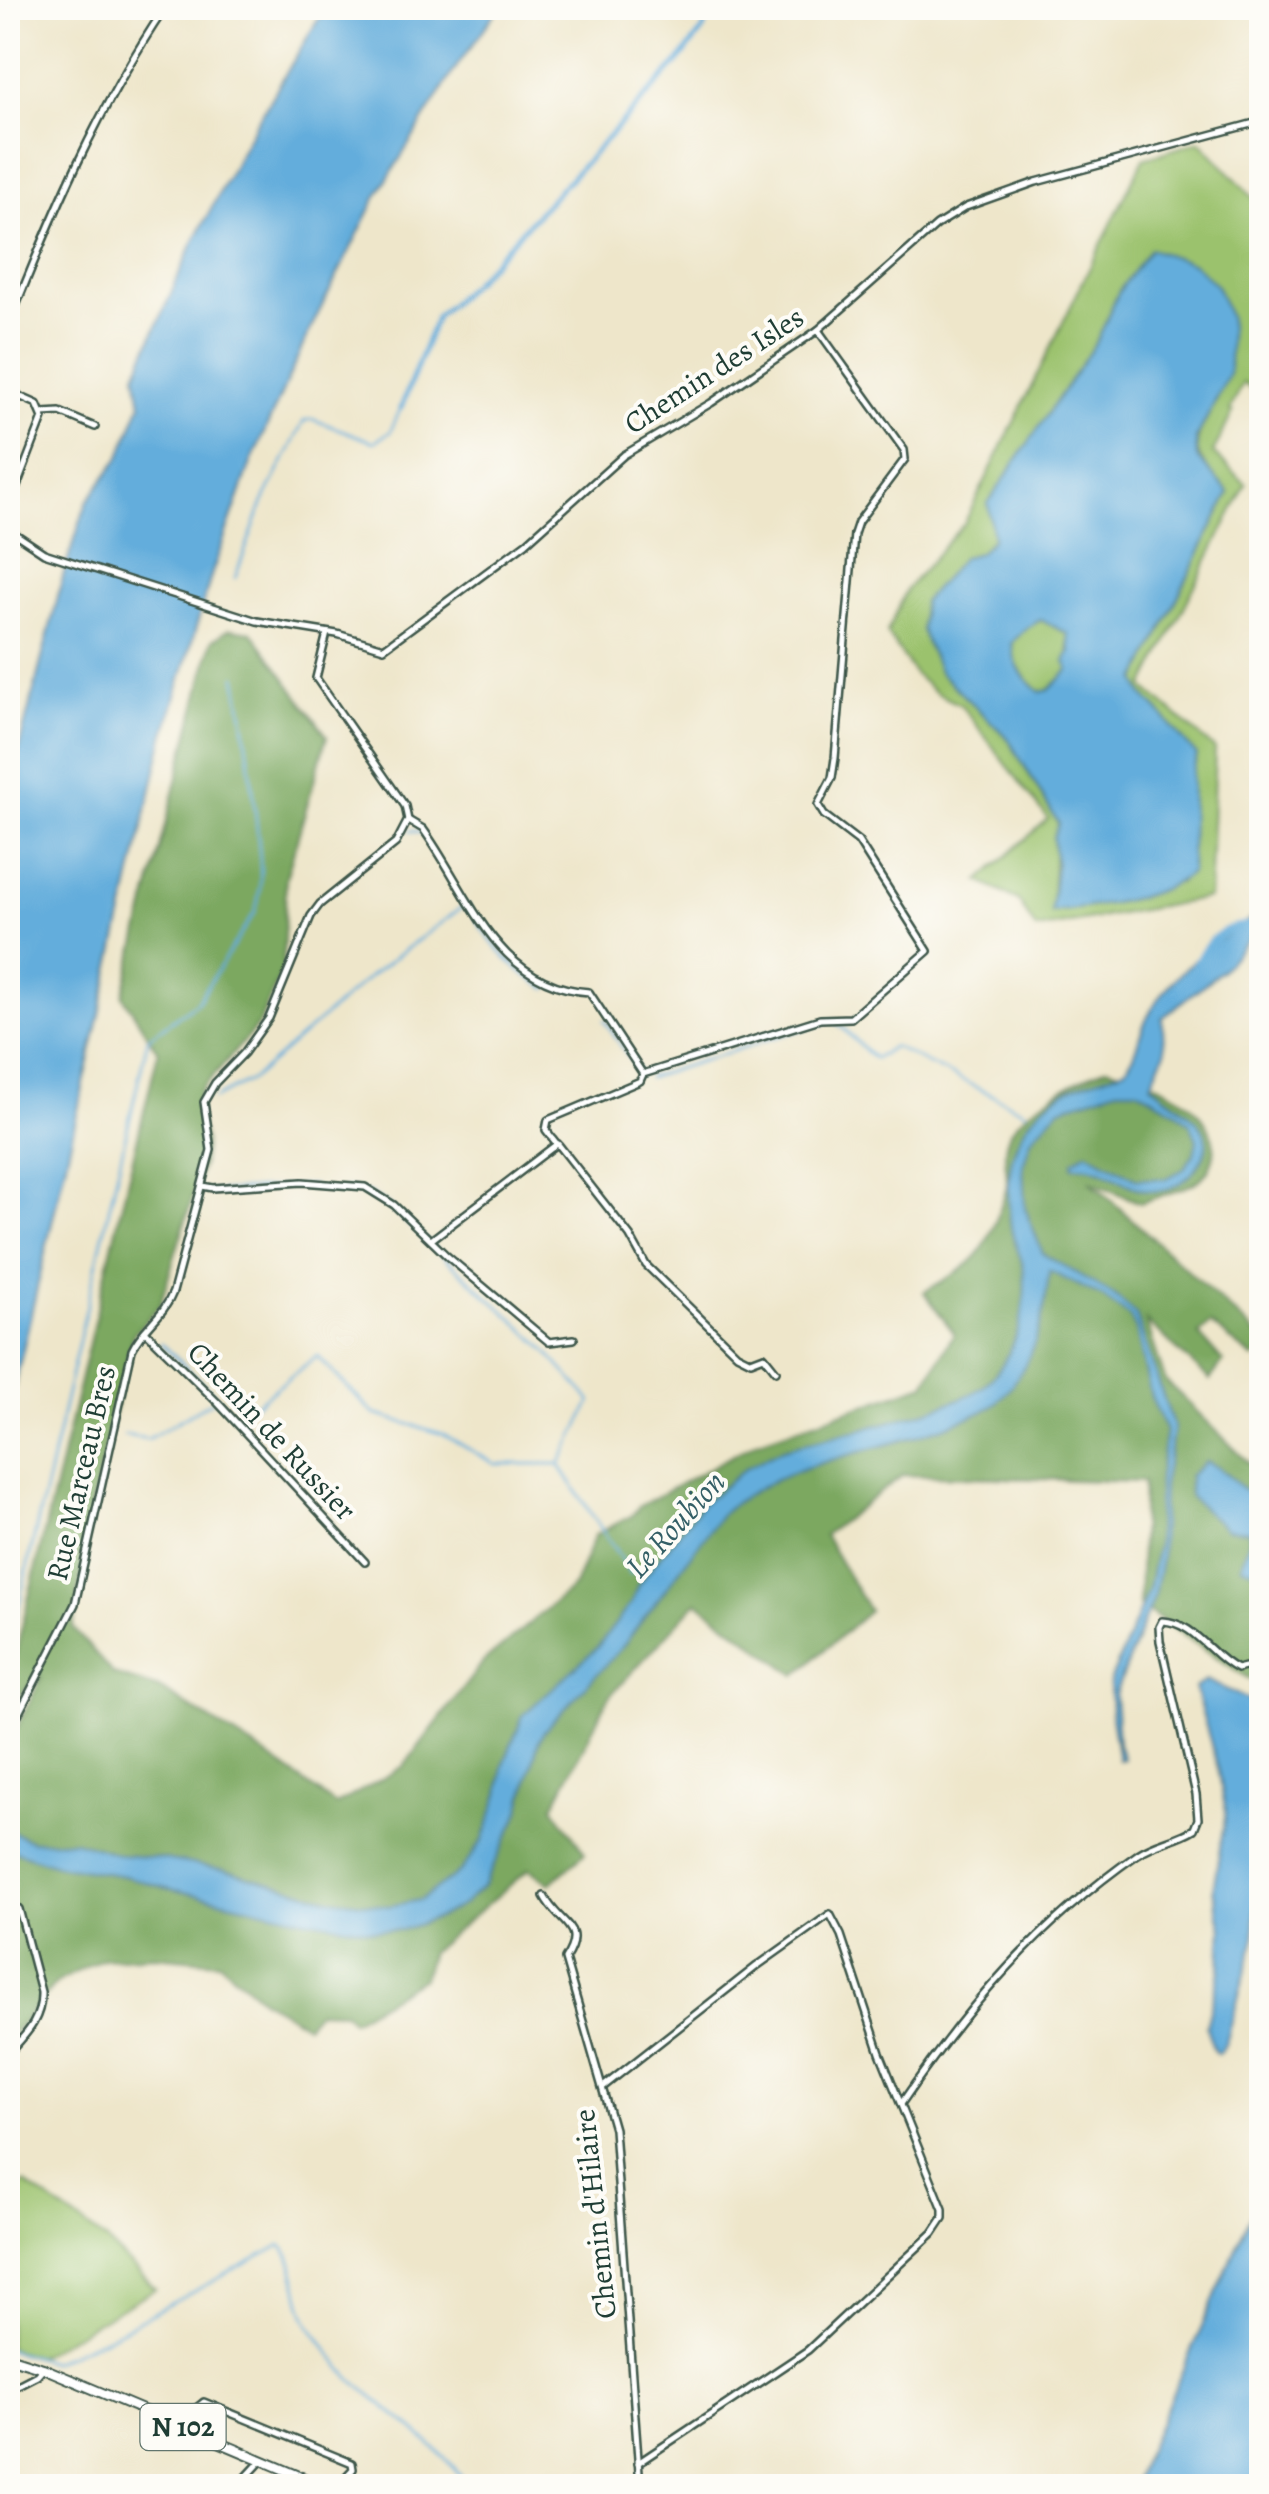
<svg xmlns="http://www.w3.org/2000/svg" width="1269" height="2494" viewBox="0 0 1269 2494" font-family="Alegreya,serif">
	<rect width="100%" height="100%" fill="#fdfcf7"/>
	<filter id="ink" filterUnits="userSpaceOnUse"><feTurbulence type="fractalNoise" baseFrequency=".01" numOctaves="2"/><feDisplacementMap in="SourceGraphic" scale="20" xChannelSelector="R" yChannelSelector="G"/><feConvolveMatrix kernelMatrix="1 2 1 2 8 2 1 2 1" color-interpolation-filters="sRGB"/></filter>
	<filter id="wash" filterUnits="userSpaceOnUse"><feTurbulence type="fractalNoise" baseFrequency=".0048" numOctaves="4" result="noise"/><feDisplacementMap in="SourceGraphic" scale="40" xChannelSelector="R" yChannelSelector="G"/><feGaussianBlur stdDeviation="2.25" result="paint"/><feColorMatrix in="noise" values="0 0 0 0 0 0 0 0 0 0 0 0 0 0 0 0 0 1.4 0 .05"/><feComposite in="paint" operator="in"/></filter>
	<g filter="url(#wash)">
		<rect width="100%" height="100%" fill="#eee6ca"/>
		<g fill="#9bc26d" stroke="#5d8050" stroke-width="2.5" fill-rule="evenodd">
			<path d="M1200 141 1261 206V395L1243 383 1230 410 1233 412 1213 453 1246 484 1144 687 1215 749 1209 898 1036 929 1018 900 979 881 1048 819 961 705 936 693 915 675 887 633 906 590 965 522 1143 159ZM1151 250 1218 397C1189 451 1188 447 1229 493L1137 680C1142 697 1149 699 1160 712 1172 727 1183 741 1197 756L1192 774 1180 882 1111 903 1052 912C1053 883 1053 853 1059 825L1008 738 940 673 963 557 979 553 993 538 1099 339 1120 291Z"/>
			<path d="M1041 620 1068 634 1069 670 1049 690 1040 692C1022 676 1014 667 1012 643L1026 628Z"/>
			<polygon points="25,2183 104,2239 155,2289 36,2357 8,2348 8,2193"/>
		</g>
		<path fill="#7ca860" stroke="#4e724a" stroke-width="2.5" d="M229 629 252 632 327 736 286 878 283 969 259 1024 201 1090 196 1111 205 1142 202 1166 160 1305 133 1335 92 1503 73 1628 113 1674 159 1688 257 1749 336 1805 404 1766 483 1662 574 1586 595 1535 631 1516 640 1506 757 1442 925 1384 954 1333 924 1292C968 1265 981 1264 999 1212 1002 1202 1007 1192 1007 1182 1007 1167 1002 1151 1008 1137 1019 1109 1080 1079 1107 1067 1149 1080 1207 1096 1214 1146 1216 1157 1208 1174 1199 1180 1183 1191 1158 1196 1140 1203L1090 1181 1261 1338V1351L1254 1358 1210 1324 1199 1334 1223 1362 1210 1380 1146 1321 1165 1380 1261 1475V1687L1139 1605 1143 1482 903 1475 824 1535 869 1611 796 1675 697 1602 609 1697 553 1807 585 1853 550 1884 529 1869 431 1952 423 1978 352 2020 344 2012 318 2011 306 2025 263 2000 219 1962 155 1956 102 1959 57 1982 8 2040V1745L42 1676 8 1705V1685L158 1052 123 996 212 641Z"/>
		<g fill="#64addc" stroke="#427588" stroke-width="2.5" fill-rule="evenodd">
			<polygon points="325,8 499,8 455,69 377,196 308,334 252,460 212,573 163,740 8,1414 8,790 65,569 87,502 120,457 141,404 136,374 192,245 256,123"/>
			<path d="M1150 249 1193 263 1216 285 1230 319 1229 374 1196 439 1197 457 1229 493 1137 680C1142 697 1149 699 1160 712 1172 727 1183 741 1197 755L1192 774 1191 872C1161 900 1091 907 1051 912L1056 867 1053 837 1059 824 1008 738 940 673 921 630 923 602 963 557 979 553 993 538 988 503 1098 339 1119 291ZM1041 620 1068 634 1070 650 1065 662 1069 670 1049 690 1040 692C1022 677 1014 667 1012 643L1026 628Z"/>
			<path d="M1261 913V925L1223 969 1162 1018 1165 1052 1151 1084C1177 1109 1232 1127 1193 1172 1183 1183 1167 1192 1152 1191 1122 1189 1109 1164 1073 1166V1161L1087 1152 1137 1179H1165L1184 1169 1194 1154 1197 1140 1190 1123 1176 1111 1137 1089H1117L1060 1108 1031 1139 1023 1166 1025 1208 1043 1254 1114 1295 1136 1315 1174 1428 1163 1486 1161 1560 1154 1595 1115 1694 1118 1744 1123 1759 1118 1760 1111 1716 1110 1682 1148 1590 1157 1545 1159 1476 1166 1431 1151 1397 1136 1329 1129 1316 1103 1297 1049 1271C1045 1318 1035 1361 1002 1397 989 1412 966 1418 949 1425 874 1454 785 1460 722 1513L624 1645 544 1731 538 1743 520 1811 484 1886 464 1904 440 1917 402 1930H370L305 1919 170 1889 124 1876 56 1865 8 1849V1830L32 1841H75L121 1855 159 1858 221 1869 330 1899 389 1906 420 1900 461 1871 483 1840 499 1794 503 1766 523 1715 598 1647 631 1603 638 1585 701 1505 746 1468 783 1449C824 1438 960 1409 986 1384 1015 1356 1028 1311 1024 1271 1022 1256 1013 1243 1011 1227 1003 1168 1011 1121 1068 1090 1086 1081 1107 1076 1125 1069 1136 1058 1140 1028 1150 1012 1176 968 1219 939 1261 913Z"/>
			<polygon points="1206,1462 1219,1468 1261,1504 1261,1566 1254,1570 1241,1566 1250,1539 1249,1531 1226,1529 1189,1496 1189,1476"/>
			<polygon points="1206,1680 1249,1700 1262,1709 1261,1879 1256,1902 1254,1941 1226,2043 1218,2054 1214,2051 1206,2027 1220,1971 1222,1928 1213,1890 1226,1812 1219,1772 1195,1688"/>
			<polygon points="1261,2191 1261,2473 1254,2486 1132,2486"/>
		</g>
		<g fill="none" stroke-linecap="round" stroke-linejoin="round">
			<g stroke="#64addc" stroke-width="2.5">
				<polyline points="235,578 263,502 304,421 312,419 374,442 390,432 401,408"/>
				<polyline points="410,830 423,833"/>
				<path d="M473 914C493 948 513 969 548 989"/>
				<polyline points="604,1020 641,1075"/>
				<polyline points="762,1041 831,1021 840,1025 872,1057 876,1058 893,1046 1026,1112"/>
				<polyline points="648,1078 758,1043"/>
				<polyline points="214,1099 254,1078 370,976 466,904 469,907"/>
				<polyline points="346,1188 370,1194 387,1205 539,1343 585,1394 591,1402 560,1464"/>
				<polyline points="210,1192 313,1185"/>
				<polyline points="161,1343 238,1418 317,1356 374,1414 443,1434 495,1464 559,1464"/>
				<polyline points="124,1435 148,1439 212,1401"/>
				<polyline points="560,1466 631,1574"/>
				<path d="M8 1652 148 1038 198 1001 255 912C265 881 259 850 256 818 251 770 245 724 236 676"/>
				<path d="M8 2349 51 2362 106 2338 281 2245C299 2260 295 2306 313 2329 326 2346 339 2369 356 2383 395 2416 438 2444 468 2486"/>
			</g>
			<polyline stroke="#64addc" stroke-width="5" points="401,408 436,317 474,282 678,62 703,30 711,8"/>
			<path stroke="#64addc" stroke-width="9" d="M1196 965C1209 942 1224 924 1252 927L1262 917"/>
		</g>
	</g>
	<g filter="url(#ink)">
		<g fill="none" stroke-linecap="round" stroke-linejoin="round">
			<defs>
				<g id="minor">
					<path d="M8 326C52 215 98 107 165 8"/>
					<polyline points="8,381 19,396 37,404 43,418 8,509"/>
					<polyline points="43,413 60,412 95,427"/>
					<polyline points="8,529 44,553 257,621 337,634 384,648 526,543 624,455 711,403 818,330 937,225 966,207 1036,182 1262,121"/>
					<polyline points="327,633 316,678 405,806 408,820"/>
					<path d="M408 820 423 829C470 894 496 986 589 992L643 1074 640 1081 548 1120 546 1130 557 1144 431 1240"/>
					<polyline points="643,1074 820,1019 851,1018 928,951 858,841 824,815 818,805 832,778 835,758 854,534 858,522 905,459 904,450 818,330"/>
					<polyline points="558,1144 630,1236 646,1265 737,1354 751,1361 764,1356 776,1371"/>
					<polyline points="202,1186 213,1188 302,1182 365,1187 394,1205 447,1256 549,1342 574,1339"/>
					<polyline points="145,1331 218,1403 365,1562"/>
					<path d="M8 1734 75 1604 132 1350C142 1328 164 1316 173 1292L211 1150 204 1102 215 1083 244 1053 269 1018 311 916 320 904 396 843 408 820"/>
					<path d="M544 1896C559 1925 587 1925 565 1959L614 2129 640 2486"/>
					<path d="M8 1898 19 1909 41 1992C42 2020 25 2035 8 2054"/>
					<polyline points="603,2087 757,1966 830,1914 841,1935 880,2053 943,2209 943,2218 933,2233 808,2350 638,2463"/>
					<path d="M901 2104C969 2004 1038 1924 1138 1854 1156 1842 1177 1840 1194 1829L1198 1819 1196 1794 1160 1641 1159 1627 1162 1621C1195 1622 1210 1656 1237 1669L1262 1663"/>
					<polyline points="8,2390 37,2375 43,2368"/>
					<polyline points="177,2424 204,2402 352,2463 353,2469 337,2486"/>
					<polyline points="238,2486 262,2460"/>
				</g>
				<polyline id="major" points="8,2357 43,2368 323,2486"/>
			</defs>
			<use href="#minor" stroke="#3e564a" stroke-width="10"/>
			<use href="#major" stroke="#3e564a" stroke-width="12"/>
			<use href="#minor" stroke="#fff" stroke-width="5"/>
			<use href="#major" stroke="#fff" stroke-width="8"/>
		</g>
	</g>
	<g text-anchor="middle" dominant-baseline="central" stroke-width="8" stroke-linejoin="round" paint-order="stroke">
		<rect fill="#fdfcf7" stroke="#62766e" stroke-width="2.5" x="140.5" y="2404" width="85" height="46" rx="8"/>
		<g font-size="28" font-weight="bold" fill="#1f3d34">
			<text x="183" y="2427">N 102</text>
		</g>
		<g font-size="30" fill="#1f3d34" stroke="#fdfcf7">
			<text transform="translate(714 370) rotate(-33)">Chemin des Isles</text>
			<text transform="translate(272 1431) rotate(47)">Chemin de Russier</text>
			<text transform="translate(81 1473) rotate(-77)">Rue Marceau Bres</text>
			<text transform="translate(595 2214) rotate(-96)">Chemin d'Hilaire</text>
		</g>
		<g font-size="32" font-style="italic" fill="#345f66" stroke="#fdfcf7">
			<text transform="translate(675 1524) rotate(-48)">Le Roubion</text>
		</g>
	</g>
	<rect width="1269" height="2494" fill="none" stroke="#fdfcf7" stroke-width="40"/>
</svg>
